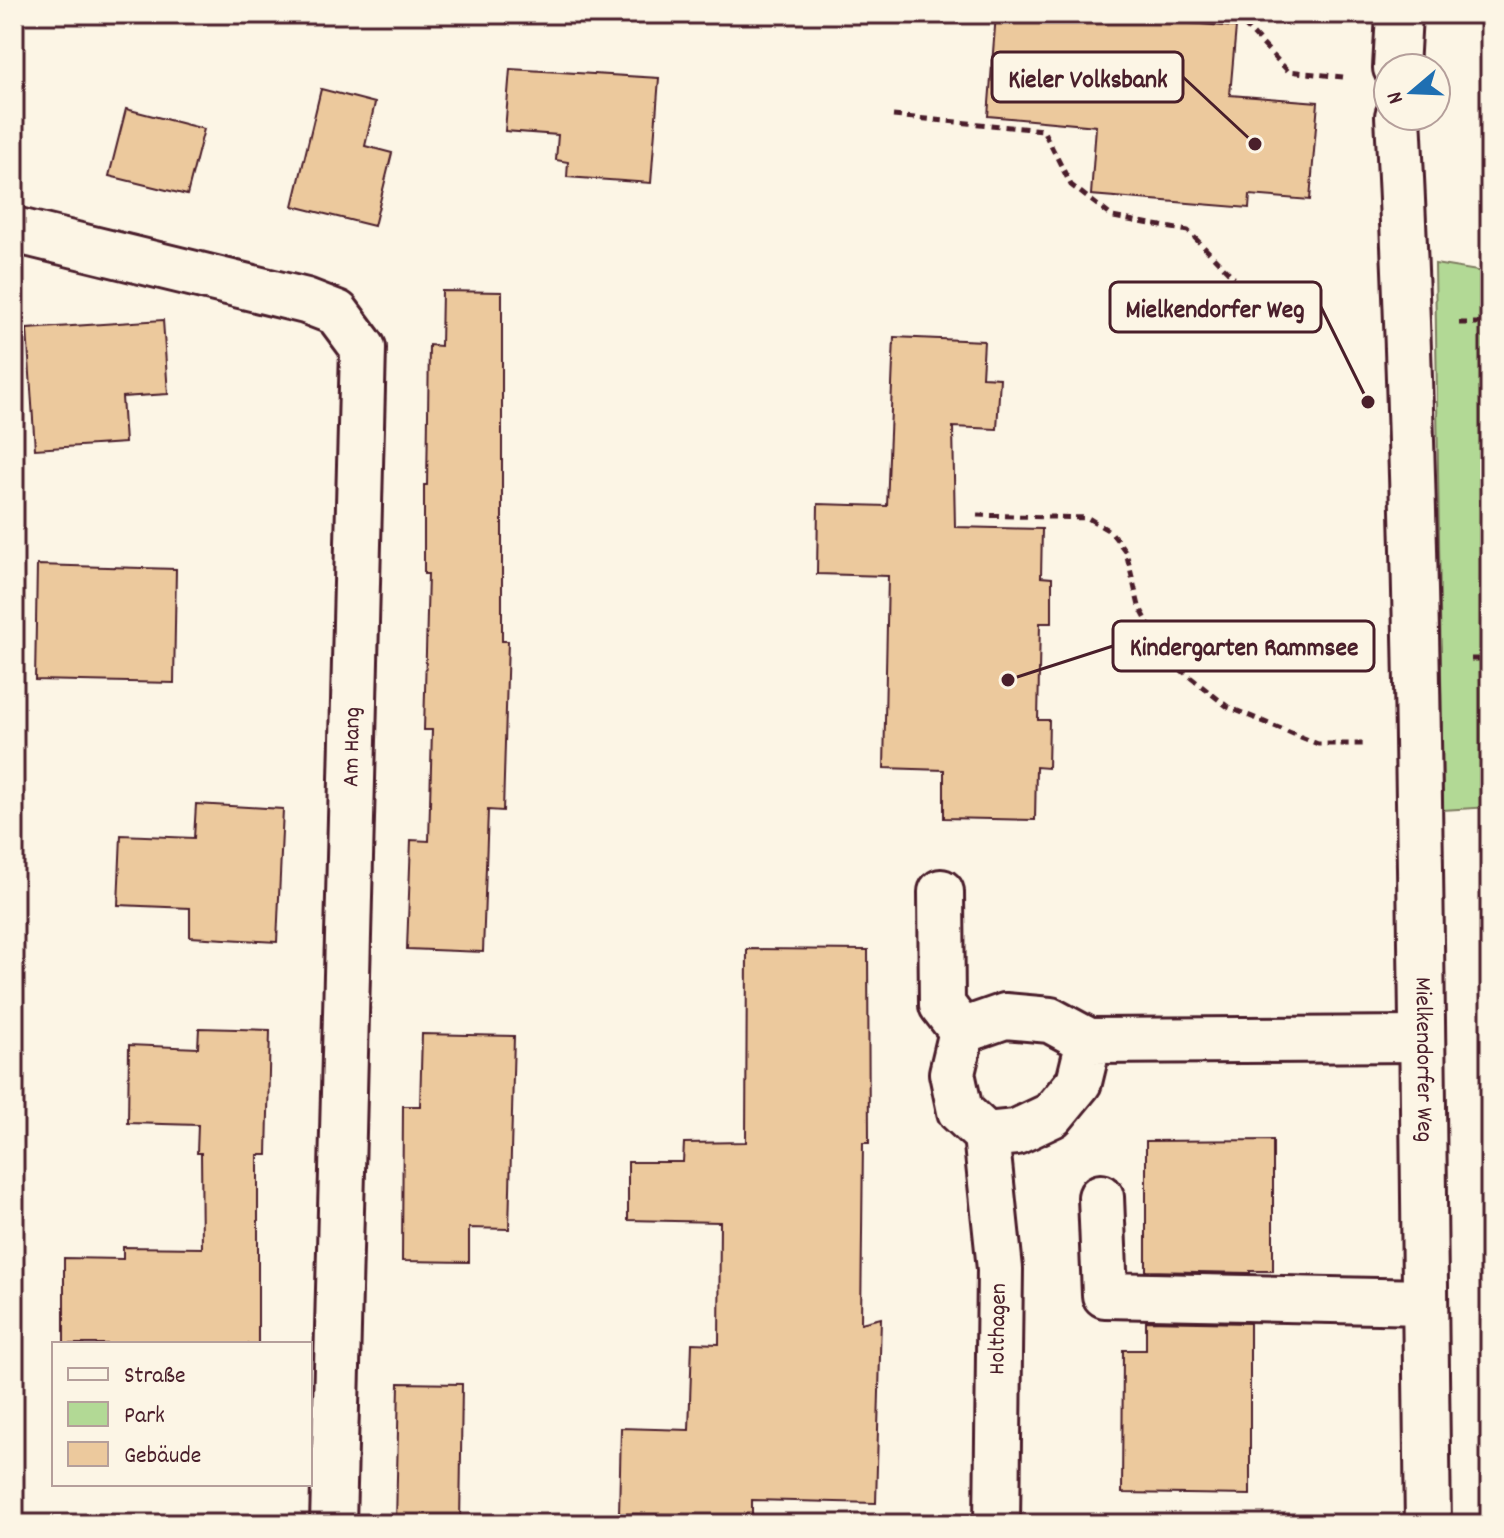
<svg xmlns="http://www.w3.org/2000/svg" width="1504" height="1538" viewBox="0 0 1504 1538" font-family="Dekko,sans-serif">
	<rect width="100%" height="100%" fill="#fcf5e5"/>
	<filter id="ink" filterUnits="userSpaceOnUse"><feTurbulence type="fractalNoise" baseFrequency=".0125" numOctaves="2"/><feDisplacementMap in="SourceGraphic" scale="16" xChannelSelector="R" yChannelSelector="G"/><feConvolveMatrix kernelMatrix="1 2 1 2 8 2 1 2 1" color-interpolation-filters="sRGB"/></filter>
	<g filter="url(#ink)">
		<polygon fill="#b2d995" stroke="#7e7c60" stroke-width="2" points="1435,264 1490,273 1490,807 1443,810"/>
		<g fill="#ecc99d" stroke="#4a1f2b" stroke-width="2">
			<polygon points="996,14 1130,14 1130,18 1236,27 1230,95 1318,102 1310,200 1250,195 1249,208 1091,195 1096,126 988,116"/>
			<polygon points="510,69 659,78 651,183 567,177 568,162 556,160 558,135 505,131"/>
			<polygon points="321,89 375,103 365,146 392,153 374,226 293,206"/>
			<polygon points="126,109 204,129 187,195 109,176"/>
			<polygon points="442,291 502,292 502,641 508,641 503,811 488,810 483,952 407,949 411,840 429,841 432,730 424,730 428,574 424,574 424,485 427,485 429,345 441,346"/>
			<polygon points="163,320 168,394 122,397 125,443 35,449 27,329"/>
			<polygon points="894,337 984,341 982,377 1000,378 997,429 953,427 955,527 1042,529 1041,577 1052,578 1052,623 1040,623 1038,720 1049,720 1048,768 1036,767 1035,820 944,818 944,770 884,768 888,576 817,574 818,504 887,506"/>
			<polygon points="37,565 176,569 174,683 35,680"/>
			<polygon points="196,804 283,809 277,942 190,937 190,908 118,905 121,835 194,838"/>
			<polygon points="747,949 868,950 869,1143 863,1143 861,1323 881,1318 876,1503 752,1500 752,1524 681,1524 681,1515 619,1514 621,1428 689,1430 692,1343 719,1344 720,1222 628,1220 628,1162 683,1162 684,1143 746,1142"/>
			<polygon points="199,1028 270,1030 267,1155 258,1155 258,1344 64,1344 64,1258 123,1259 123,1247 202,1248 201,1153 197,1153 198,1125 128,1123 129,1045 198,1048"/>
			<polygon points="422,1034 514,1036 509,1229 469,1228 469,1262 402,1261 403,1106 420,1106"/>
			<polygon points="1273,1140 1273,1271 1250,1271 1250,1273 1146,1271 1146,1141"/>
			<polygon points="1146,1321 1250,1323 1250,1495 1122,1493 1123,1350 1146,1350"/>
			<polygon points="399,1383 462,1384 460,1524 396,1524"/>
		</g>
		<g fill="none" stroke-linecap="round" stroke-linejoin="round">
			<defs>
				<g id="minor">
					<polyline points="1396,68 1399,14"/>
					<path id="s1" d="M1398 116C1422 585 1421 1055 1428 1524"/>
					<polyline points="14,230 306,301 337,313 363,348 333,1524"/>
					<polyline points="941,892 942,1005 962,1031"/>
					<polyline points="1089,1041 1079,1082 1052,1115 1016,1132 986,1135 960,1111 952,1073 962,1031 1005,1016 1050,1020 1089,1041 1421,1039"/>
					<polyline points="986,1135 1000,1269 997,1524"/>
					<polyline points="1101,1197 1105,1295 1425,1302"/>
				</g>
			</defs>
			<use href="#minor" stroke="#4a1f2b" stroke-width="50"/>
			<g stroke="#4a1f2b" stroke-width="5" stroke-dasharray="8 6" stroke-linecap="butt">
				<polyline points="1234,14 1288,71 1343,77"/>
				<polyline points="893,116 1043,130 1071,185 1113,217 1188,231 1234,278"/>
				<polyline points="1459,323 1490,323"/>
				<polyline points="977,515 1088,518 1111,532 1126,552 1139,606 1167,659 1228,707 1318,744 1364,744"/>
				<polyline points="1471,659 1490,659"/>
			</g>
			<use href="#minor" stroke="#fcf5e5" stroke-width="44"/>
		</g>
	</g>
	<g text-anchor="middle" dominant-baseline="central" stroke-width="6" stroke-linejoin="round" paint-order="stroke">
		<g font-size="24" fill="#4a1f2b" stroke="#fcf5e5">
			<text transform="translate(353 747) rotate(-89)">Am Hang</text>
			<text stroke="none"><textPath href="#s1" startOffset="944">Mielkendorfer Weg</textPath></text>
			<text transform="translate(999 1329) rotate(-89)">Holthagen</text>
		</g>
	</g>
	<path fill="none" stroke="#4a1f2b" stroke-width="3" d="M1255 144L1183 77M1368 402L1321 307M1008 680L1113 646"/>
	<g fill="#4a1f2b" stroke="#fcf5e5" stroke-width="3">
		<circle cx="1255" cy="144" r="8"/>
		<circle cx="1368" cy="402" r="8"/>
		<circle cx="1008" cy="680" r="8"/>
	</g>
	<g fill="#fcf5e5" stroke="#4a1f2b" stroke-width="3">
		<rect x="992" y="52" width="191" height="50" rx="8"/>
		<rect x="1110" y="282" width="211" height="50" rx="8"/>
		<rect x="1113" y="621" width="261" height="50" rx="8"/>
	</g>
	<g font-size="26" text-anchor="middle" font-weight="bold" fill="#4a1f2b">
		<text x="1088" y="87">Kieler Volksbank</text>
		<text x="1215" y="317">Mielkendorfer Weg</text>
		<text x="1244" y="655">Kindergarten Rammsee</text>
	</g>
	<rect width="1504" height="1538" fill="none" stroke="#fcf5e5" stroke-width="48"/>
	<rect x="24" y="24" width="1456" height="1490" fill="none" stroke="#4a1f2b" stroke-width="3" filter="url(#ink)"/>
	<rect x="52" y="1342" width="260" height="144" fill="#fcf5e5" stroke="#b59f9b" stroke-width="2"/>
	<rect x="68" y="1368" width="40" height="12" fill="#fcf5e5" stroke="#b59f9b" stroke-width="2"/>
	<text x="124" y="1382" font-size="24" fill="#4a1f2b">Straße</text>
	<rect x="68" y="1402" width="40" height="24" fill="#b2d995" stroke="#b59f9b" stroke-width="2"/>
	<text x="124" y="1422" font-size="24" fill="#4a1f2b">Park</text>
	<rect x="68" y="1442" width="40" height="24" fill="#ecc99d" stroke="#b59f9b" stroke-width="2"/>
	<text x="124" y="1462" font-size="24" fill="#4a1f2b">Gebäude</text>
	<g transform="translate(1412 92) rotate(251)"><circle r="38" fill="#fcf5e5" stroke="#b59f9b" stroke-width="2"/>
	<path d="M0-6L14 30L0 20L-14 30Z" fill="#1f6fb2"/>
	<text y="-12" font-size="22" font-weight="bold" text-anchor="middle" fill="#4a1f2b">N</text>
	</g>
</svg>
